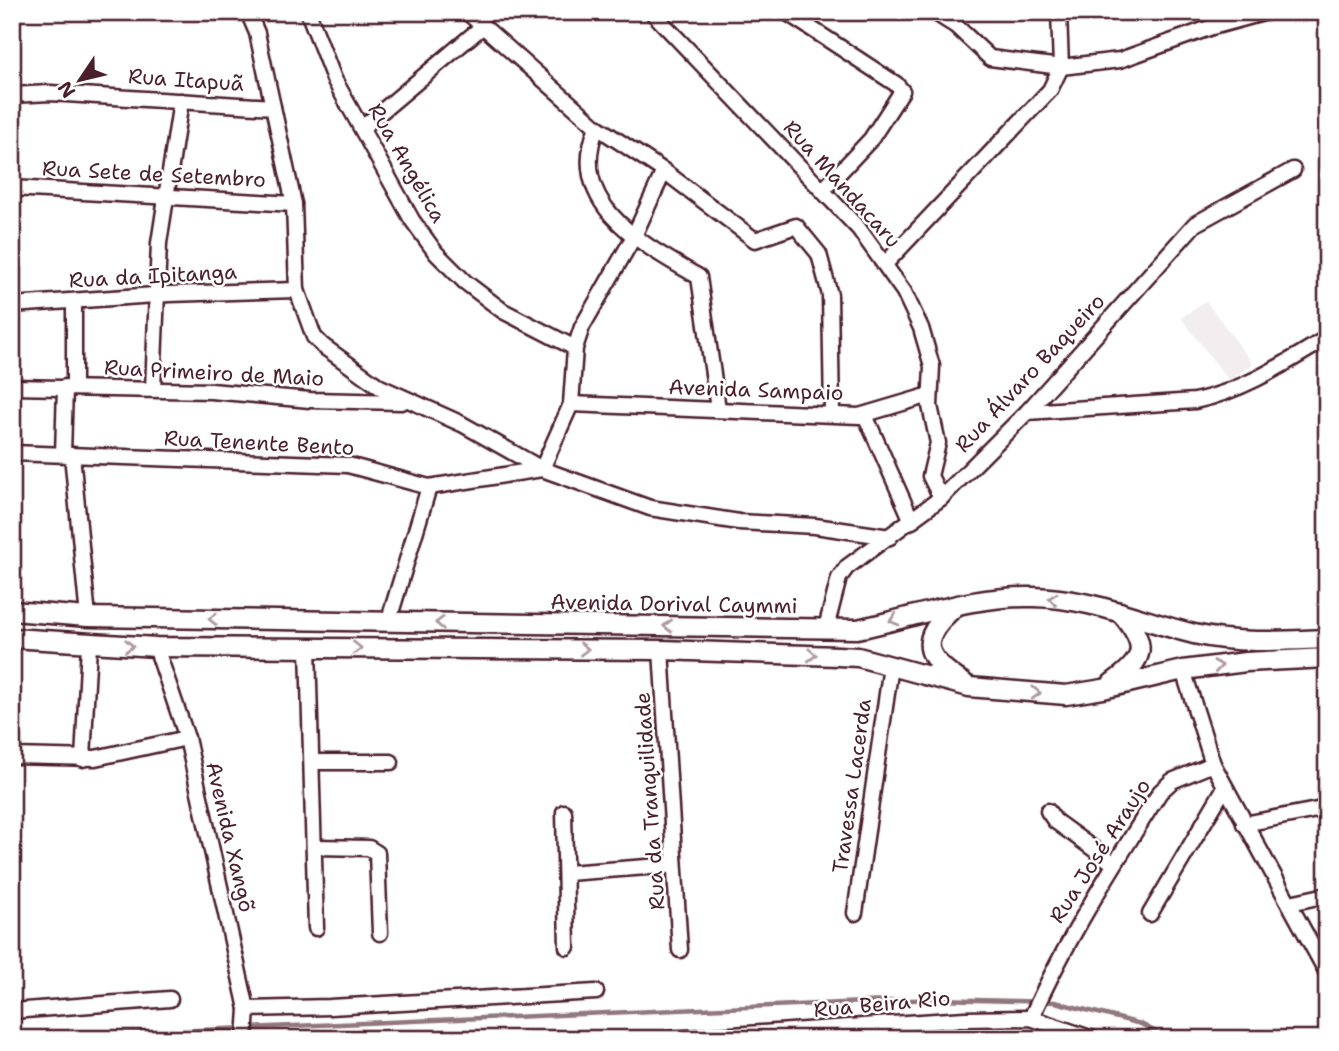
<svg xmlns="http://www.w3.org/2000/svg" width="1339" height="1051" viewBox="0 0 1339 1051" font-family="'Shantell Sans',sans-serif">
	<rect width="100%" height="100%" fill="#fff"/>
	<filter id="ink" filterUnits="userSpaceOnUse"><feTurbulence type="fractalNoise" baseFrequency=".0143" numOctaves="2"/><feDisplacementMap in="SourceGraphic" scale="14" xChannelSelector="R" yChannelSelector="G"/><feConvolveMatrix kernelMatrix="1 2 1 2 8 2 1 2 1" color-interpolation-filters="sRGB"/></filter>
	<g filter="url(#ink)">
		<polygon fill="#f2eeef" points="1206,301 1253,364 1229,381 1181,318"/>
		<g fill="none" stroke-linecap="round" stroke-linejoin="round">
			<polyline stroke="#91787e" stroke-width="4.5" points="12,1038 935,999 1055,1002 1141,1024 1169,1039"/>
			<defs>
				<g id="minor">
					<polyline points="248,12 257,33 294,204 297,290 314,337 323,346 380,387 462,424 542,469 650,508 739,522 815,526 890,537"/>
					<polyline points="308,12 334,79 412,220 436,253 465,282 503,311 575,348"/>
					<polyline points="467,12 597,127 664,171 755,240 796,226 819,254 830,295 832,414"/>
					<polyline points="652,12 859,229 904,292 921,328 932,366 930,406 938,443 930,476 941,498"/>
					<polyline points="786,12 896,84 902,91 871,139 823,190"/>
					<polyline points="934,12 956,26 990,58 1061,67 1120,60 1212,27 1267,12"/>
					<polyline points="12,95 50,93 273,107"/>
					<path d="M597 127C565 205 644 245 699 277L718 409"/>
					<polyline points="362,128 482,27"/>
					<polyline points="12,188 294,204"/>
					<polyline points="886,263 1050,90 1061,67 1059,12"/>
					<polyline points="74,301 74,387"/>
					<polyline points="12,305 169,294 297,290"/>
					<polyline points="12,387 211,391 310,400 402,402"/>
					<polyline points="153,389 159,243 181,101"/>
					<polyline points="571,404 859,416 930,395"/>
					<path d="M1027 412 1195 401C1245 390 1284 364 1327 338"/>
					<polyline points="865,415 912,521"/>
					<polyline points="12,453 348,465 429,487 542,469"/>
					<polyline points="63,454 65,387"/>
					<polyline points="72,455 88,617"/>
					<polyline points="542,469 571,404 575,348 582,327 633,238 664,171"/>
					<polyline points="388,623 429,487"/>
					<polyline points="826,628 839,578 847,567 941,498 1027,412 1195,224 1293,170"/>
					<polyline points="156,647 187,738 247,1009 245,1039"/>
					<polyline points="308,648 316,928"/>
					<polyline points="661,650 680,950"/>
					<polyline points="1183,670 1213,764 1327,973"/>
					<polyline points="12,756 95,758 187,738"/>
					<polyline points="83,759 89,645"/>
					<polyline points="312,762 391,762"/>
					<polyline points="1048,811 1055,821 1113,863"/>
					<polyline points="564,812 567,947"/>
					<polyline points="1244,824 1327,808"/>
					<polyline points="315,847 369,848 377,853 380,933"/>
					<polyline points="567,873 674,865"/>
					<polyline points="1290,903 1327,895"/>
					<polyline points="855,913 891,666"/>
					<polyline points="1150,914 1225,787"/>
					<polyline points="247,1009 330,1007 596,992"/>
					<polyline points="12,1011 170,999"/>
					<path d="M1031 1018C1067 938 1113 866 1160 792L1172 781 1213 764"/>
					<polyline points="887,1024 904,1039"/>
					<polyline points="672,1039 965,1019 1031,1018 1093,1039"/>
				</g>
				<g id="major">
					<path d="M955 607C917 640 923 657 964 683"/>
					<path d="M12 611 88 617 857 629C917 617 973 595 1034 597 1090 598 1141 621 1194 634 1236 644 1284 641 1327 639"/>
					<polyline points="12,638 156,647 661,650 838,656 858,657 969,687 1066,695 1103,689 1183,670 1246,662 1327,658"/>
					<path d="M1112 683C1147 658 1148 645 1120 612"/>
				</g>
			</defs>
			<use href="#minor" stroke="#4a1f2b" stroke-width="19"/>
			<use href="#major" stroke="#4a1f2b" stroke-width="23"/>
			<use href="#minor" stroke="#fff" stroke-width="14"/>
			<use href="#major" stroke="#fff" stroke-width="18"/>
		</g>
		<defs><path id="oneway-chevron" d="M-2-3.5L2.5 0L-2 3.5" fill="none" stroke-width="1.6" stroke-linecap="round" stroke-linejoin="round" transform="scale(1.75)"/></defs>
		<g stroke="#ae9aa0">
			<use href="#oneway-chevron" transform="translate(1053 599) rotate(-174)"/>
			<use href="#oneway-chevron" transform="translate(213 619) rotate(-179)"/>
			<use href="#oneway-chevron" transform="translate(894 620) rotate(165)"/>
			<use href="#oneway-chevron" transform="translate(440 623) rotate(-179)"/>
			<use href="#oneway-chevron" transform="translate(668 626) rotate(-179)"/>
			<use href="#oneway-chevron" transform="translate(129 646) rotate(2)"/>
			<use href="#oneway-chevron" transform="translate(357 648)"/>
			<use href="#oneway-chevron" transform="translate(584 649)"/>
			<use href="#oneway-chevron" transform="translate(812 655) rotate(2)"/>
			<use href="#oneway-chevron" transform="translate(1218 666) rotate(-8)"/>
			<use href="#oneway-chevron" transform="translate(1036 693) rotate(2)"/>
		</g>
	</g>
	<g text-anchor="middle" dominant-baseline="central" stroke-width="5" stroke-linejoin="round" paint-order="stroke">
		<g font-size="21" fill="#4a1f2b" stroke="#fff">
			<text transform="translate(186 80) rotate(4)">Rua Itapuã</text>
			<text transform="translate(407 163) rotate(60)">Rua Angélica</text>
			<text transform="translate(154 174) rotate(3)">Rua Sete de Setembro</text>
			<text transform="translate(842 184) rotate(48)">Rua Mandacaru</text>
			<text transform="translate(153 276) rotate(-3)">Rua da Ipitanga</text>
			<text transform="translate(214 373) rotate(3)">Rua Primeiro de Maio</text>
			<text transform="translate(1030 373) rotate(-47)">Rua Álvaro Baqueiro</text>
			<text transform="translate(756 390) rotate(2)">Avenida Sampaio</text>
			<text transform="translate(259 443) rotate(3)">Rua Tenente Bento</text>
			<text transform="translate(674 604) rotate(1)">Avenida Dorival Caymmi</text>
			<text transform="translate(852 786) rotate(-82)">Travessa Lacerda</text>
			<text transform="translate(650 801) rotate(-94)">Rua da Tranquilidade</text>
			<text transform="translate(230 837) rotate(77)">Avenida Xangõ</text>
			<text transform="translate(1100 851) rotate(-57)">Rua José Araujo</text>
			<text transform="translate(882 1004) rotate(-5)">Rua Beira Rio</text>
		</g>
	</g>
	<rect width="1339" height="1051" fill="none" stroke="#fff" stroke-width="42"/>
	<rect x="21" y="21" width="1297" height="1009" fill="none" stroke="#4a1f2b" stroke-width="2.5" filter="url(#ink)"/>
	<g transform="translate(80 80) rotate(235)" stroke="#ffffff" stroke-width="5" paint-order="stroke">
	<path d="M0-5L12 26L0 18L-12 26Z" fill="#4a1f2b"/>
	<text y="-10" font-size="19" font-weight="bold" text-anchor="middle" fill="#4a1f2b">N</text>
	</g>
</svg>
